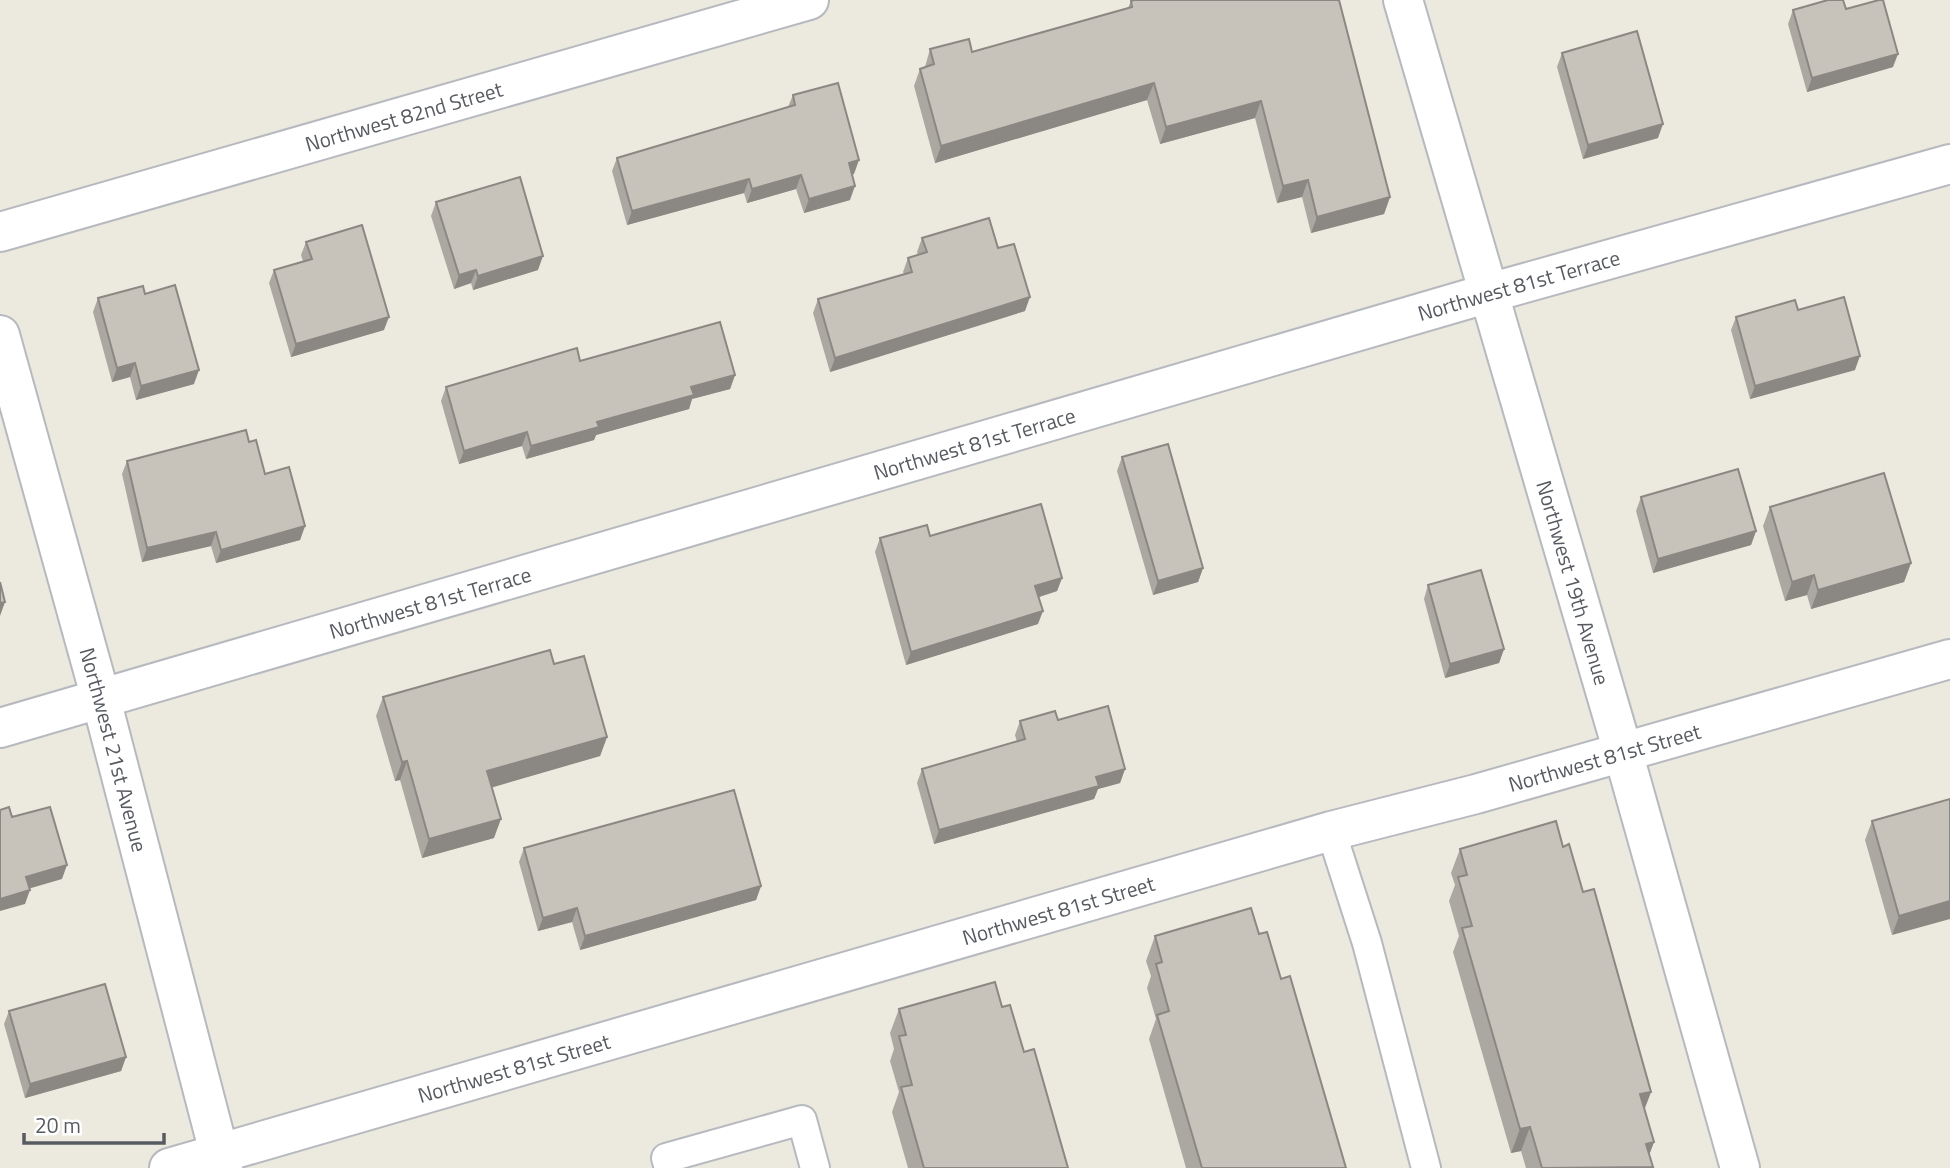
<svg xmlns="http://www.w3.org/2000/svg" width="1950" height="1168" viewBox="0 0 1950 1168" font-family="'Titillium Web',sans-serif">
	<rect width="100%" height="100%" fill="#ece9de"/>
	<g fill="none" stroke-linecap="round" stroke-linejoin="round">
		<defs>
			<g id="lane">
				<polyline points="1331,831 1367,943 1426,1168"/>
				<polyline points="669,1168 666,1158 802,1120 815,1168"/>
			</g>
			<g id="street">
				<path id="s1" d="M1403 0 1623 752 1740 1168"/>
				<path id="s2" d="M0 232 809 0"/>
				<path id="s3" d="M0 335 101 699 223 1168"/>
				<path id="s4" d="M0 728 1489 293 1950 164"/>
				<path id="s5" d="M169 1168 1331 831 1476 794 1950 659"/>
			</g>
		</defs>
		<use href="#lane" stroke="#b6b9bf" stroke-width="32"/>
		<use href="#street" stroke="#b6b9bf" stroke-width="42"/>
		<use href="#lane" stroke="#fff" stroke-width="28"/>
		<use href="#street" stroke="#fff" stroke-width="38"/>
	</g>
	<g fill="#aba8a1">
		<polygon points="1131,1 1390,197 1384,214 1311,233 1302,197 1277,203 1255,118 1160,144 1147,100 935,163 914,86 920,69 925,67 930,49 972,52 1128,8"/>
		<polygon points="1846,9 1893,67 1807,92 1788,24 1793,10"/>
		<polygon points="1562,53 1658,138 1583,159 1557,67"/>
		<polygon points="793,95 854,174 852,174 850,200 804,213 796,189 747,203 744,193 627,225 612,171 617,158 788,107"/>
		<polygon points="436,202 538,270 473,290 471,283 454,289 431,216"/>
		<polygon points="922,238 998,248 1025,311 830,372 813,313 818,299 904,274 903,272 908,258 918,255 917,252"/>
		<polygon points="306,242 384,330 291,357 269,283 274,270 303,261 301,255"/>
		<polygon points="145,294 194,384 136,400 130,377 112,382 93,312 98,298"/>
		<polygon points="1798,310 1855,370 1750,399 1731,330 1736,317"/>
		<polygon points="580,361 735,375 730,389 692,399 689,409 596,435 594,440 526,459 522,446 459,464 441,401 446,387"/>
		<polygon points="249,442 265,474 305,526 300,540 216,563 211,546 142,562 122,474 127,461"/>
		<polygon points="1122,457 1203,568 1198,582 1153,595 1117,471"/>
		<polygon points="1641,497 1756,531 1751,545 1653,573 1636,511"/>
		<polygon points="1770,507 1911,563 1904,582 1811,609 1807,595 1785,601 1763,526"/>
		<polygon points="930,536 1062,578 1057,591 1039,597 1038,624 906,665 875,552 880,538"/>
		<polygon points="1428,585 1504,649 1499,663 1445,678 1424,599"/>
		<polygon points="554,664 607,737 600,756 491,787 494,838 422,858 400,780 395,781 376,716 383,697"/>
		<polygon points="1058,720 1125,769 1120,783 1098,789 1094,799 934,844 917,783 922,769 1017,742 1015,735 1020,721"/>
		<polygon points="1950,799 1892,935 1865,840 1872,821"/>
		<polygon points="1563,847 1583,892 1651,1092 1644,1109 1654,1142 1649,1155 1653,1168 1526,1168 1521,1151 1511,1153 1453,952 1459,936 1449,901 1455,885 1451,873 1460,849"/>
		<polygon points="524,848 761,886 756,900 580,950 572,922 538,931 519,862"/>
		<polygon points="1259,934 1281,979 1346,1168 1186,1168 1149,1039 1156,1019 1147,988 1151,976 1146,961 1155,936"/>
		<polygon points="1002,1007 1024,1052 1068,1168 908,1168 892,1112 899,1092 890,1061 894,1049 890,1033 899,1009"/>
		<polygon points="9,1011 126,1057 121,1071 25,1098 4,1024"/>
	</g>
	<g fill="#8b8883">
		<polygon points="1898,54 1893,67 1807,92 1812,78"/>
		<polygon points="1154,83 1147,100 935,163 941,146"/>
		<polygon points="1261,101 1255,118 1160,144 1166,127"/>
		<polygon points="1663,124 1658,138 1583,159 1588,145"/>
		<polygon points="859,160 854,174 844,177 849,163"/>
		<polygon points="801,175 796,189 747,203 752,189"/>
		<polygon points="749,179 744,193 627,225 632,211"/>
		<polygon points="1308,180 1302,197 1277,203 1283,186"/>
		<polygon points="855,186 850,200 804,213 809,199"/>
		<polygon points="1390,197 1384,214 1311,233 1317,217"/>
		<polygon points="543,256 538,270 473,290 478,276"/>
		<polygon points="476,270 471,283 454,289 459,275"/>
		<polygon points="1030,297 1025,311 830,372 835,358"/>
		<polygon points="389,317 384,330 291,357 296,344"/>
		<polygon points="1860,356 1855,370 1750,399 1755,386"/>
		<polygon points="135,363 130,377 112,382 117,368"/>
		<polygon points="199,370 194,384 136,400 141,386"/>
		<polygon points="735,375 730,389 692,399 689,409 596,435 594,440 526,459 531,446 691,387"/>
		<polygon points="527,432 522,446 459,464 464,451"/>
		<polygon points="305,526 300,540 216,563 221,550"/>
		<polygon points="1756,531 1751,545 1653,573 1658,559"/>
		<polygon points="216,532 211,546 142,562 147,548"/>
		<polygon points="1911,563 1904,582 1811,609 1818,590"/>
		<polygon points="1203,568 1198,582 1153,595 1158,581"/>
		<polygon points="1814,575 1807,595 1785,601 1792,582"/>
		<polygon points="1062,578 1057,591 1030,600 1035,586"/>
		<polygon points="5,602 0,616 0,603"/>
		<polygon points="1043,611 1038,624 906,665 911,652"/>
		<polygon points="1504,649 1499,663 1445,678 1450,664"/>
		<polygon points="607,737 600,756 480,791 487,771"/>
		<polygon points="407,761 400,780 395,781 402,762"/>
		<polygon points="1125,769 1120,783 1098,789 1094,799 934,844 939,830 1096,777"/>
		<polygon points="501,819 494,838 422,858 429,839"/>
		<polygon points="67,865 62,879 21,891 26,877"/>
		<polygon points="761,886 756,900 580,950 585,936"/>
		<polygon points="30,890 25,904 0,911 0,899"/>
		<polygon points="1950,901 1950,919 1892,935 1899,916"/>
		<polygon points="577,908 572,922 538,931 543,918"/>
		<polygon points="126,1057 121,1071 25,1098 30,1084"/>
		<polygon points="1651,1092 1642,1116 1640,1094"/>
		<polygon points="1530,1127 1521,1151 1511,1153 1520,1129"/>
		<polygon points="1654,1142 1645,1166 1646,1144"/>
	</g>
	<g fill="#c7c3bb" stroke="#8b8883" stroke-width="2">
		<polygon points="1134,0 1339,0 1390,197 1317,217 1308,180 1283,186 1261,101 1166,127 1154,83 941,146 920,69 934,64 930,49 969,39 972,52 1132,7 1131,1"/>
		<polygon points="1828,0 1843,0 1846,9 1879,0 1883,0 1898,54 1812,78 1793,10"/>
		<polygon points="1637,31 1663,124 1588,145 1562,53"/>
		<polygon points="838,83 859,160 849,163 855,186 809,199 801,175 752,189 749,179 632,211 617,158 795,105 793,95"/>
		<polygon points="520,177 543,256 478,276 476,270 459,275 436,202"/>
		<polygon points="989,218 998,248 1014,244 1030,297 835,358 818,299 912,272 908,258 927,252 922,238"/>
		<polygon points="362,225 389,317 296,344 274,270 312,259 306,242"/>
		<polygon points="175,285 199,370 141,386 135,363 117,368 98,298 143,286 145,294"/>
		<polygon points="1844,297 1860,356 1755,386 1736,317 1795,300 1798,310"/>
		<polygon points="720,322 735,375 691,387 694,395 597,422 599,427 531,446 527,432 464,451 446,387 577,348 580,361"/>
		<polygon points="246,430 249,442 256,440 265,474 289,467 305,526 221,550 216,532 147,548 127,461"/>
		<polygon points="1168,444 1203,568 1158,581 1122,457"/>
		<polygon points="1738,469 1756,531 1658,559 1641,497"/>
		<polygon points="1884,473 1911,563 1818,590 1814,575 1792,582 1770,507"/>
		<polygon points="1041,504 1062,578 1035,586 1043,611 911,652 880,538 927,525 930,536"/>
		<polygon points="1481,570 1504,649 1450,664 1428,585"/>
		<polygon points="0,582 5,602 0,603"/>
		<polygon points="550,650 554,664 584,656 607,737 487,771 501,819 429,839 407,761 402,762 383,697"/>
		<polygon points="1108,706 1125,769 1096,777 1099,786 939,830 922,769 1025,739 1020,721 1055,711 1058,720"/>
		<polygon points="734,790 761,886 585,936 577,908 543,918 524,848"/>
		<polygon points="1950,799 1950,901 1899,916 1872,821"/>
		<polygon points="9,807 12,817 50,807 67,865 26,877 30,890 0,899 0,810"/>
		<polygon points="1556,821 1563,847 1569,844 1583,892 1594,889 1651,1092 1640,1094 1654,1142 1646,1144 1653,1167 1542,1168 1530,1127 1520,1129 1462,928 1472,926 1458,877 1467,875 1460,849"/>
		<polygon points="1251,908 1259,934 1267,932 1281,979 1290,976 1346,1168 1202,1168 1157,1015 1169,1011 1156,964 1162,962 1155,936"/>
		<polygon points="995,982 1002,1007 1010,1005 1024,1052 1034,1049 1068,1168 924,1168 901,1087 912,1085 899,1036 906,1035 899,1009"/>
		<polygon points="105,984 126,1057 30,1084 9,1011"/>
	</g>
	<g text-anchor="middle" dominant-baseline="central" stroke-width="5" stroke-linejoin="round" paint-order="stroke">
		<g font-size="21" fill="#575b61" stroke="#fff">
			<text stroke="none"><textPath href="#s2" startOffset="420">Northwest 82nd Street</textPath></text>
			<text stroke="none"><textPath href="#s4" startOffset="1582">Northwest 81st Terrace</textPath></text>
			<text stroke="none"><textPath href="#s4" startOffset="1015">Northwest 81st Terrace</textPath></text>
			<text stroke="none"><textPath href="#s1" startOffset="607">Northwest 19th Avenue</textPath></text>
			<text stroke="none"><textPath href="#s4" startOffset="448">Northwest 81st Terrace</textPath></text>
			<text stroke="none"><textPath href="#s3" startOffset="430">Northwest 21st Avenue</textPath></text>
			<text stroke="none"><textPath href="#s5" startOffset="1493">Northwest 81st Street</textPath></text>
			<text stroke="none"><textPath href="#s5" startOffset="926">Northwest 81st Street</textPath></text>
			<text stroke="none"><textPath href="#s5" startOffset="359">Northwest 81st Street</textPath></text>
		</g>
	</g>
	<path d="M24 1133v10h140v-10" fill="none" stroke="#575b61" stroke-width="3.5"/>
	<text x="35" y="1133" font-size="21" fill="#575b61" stroke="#ffffff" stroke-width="5" paint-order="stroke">20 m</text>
</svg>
